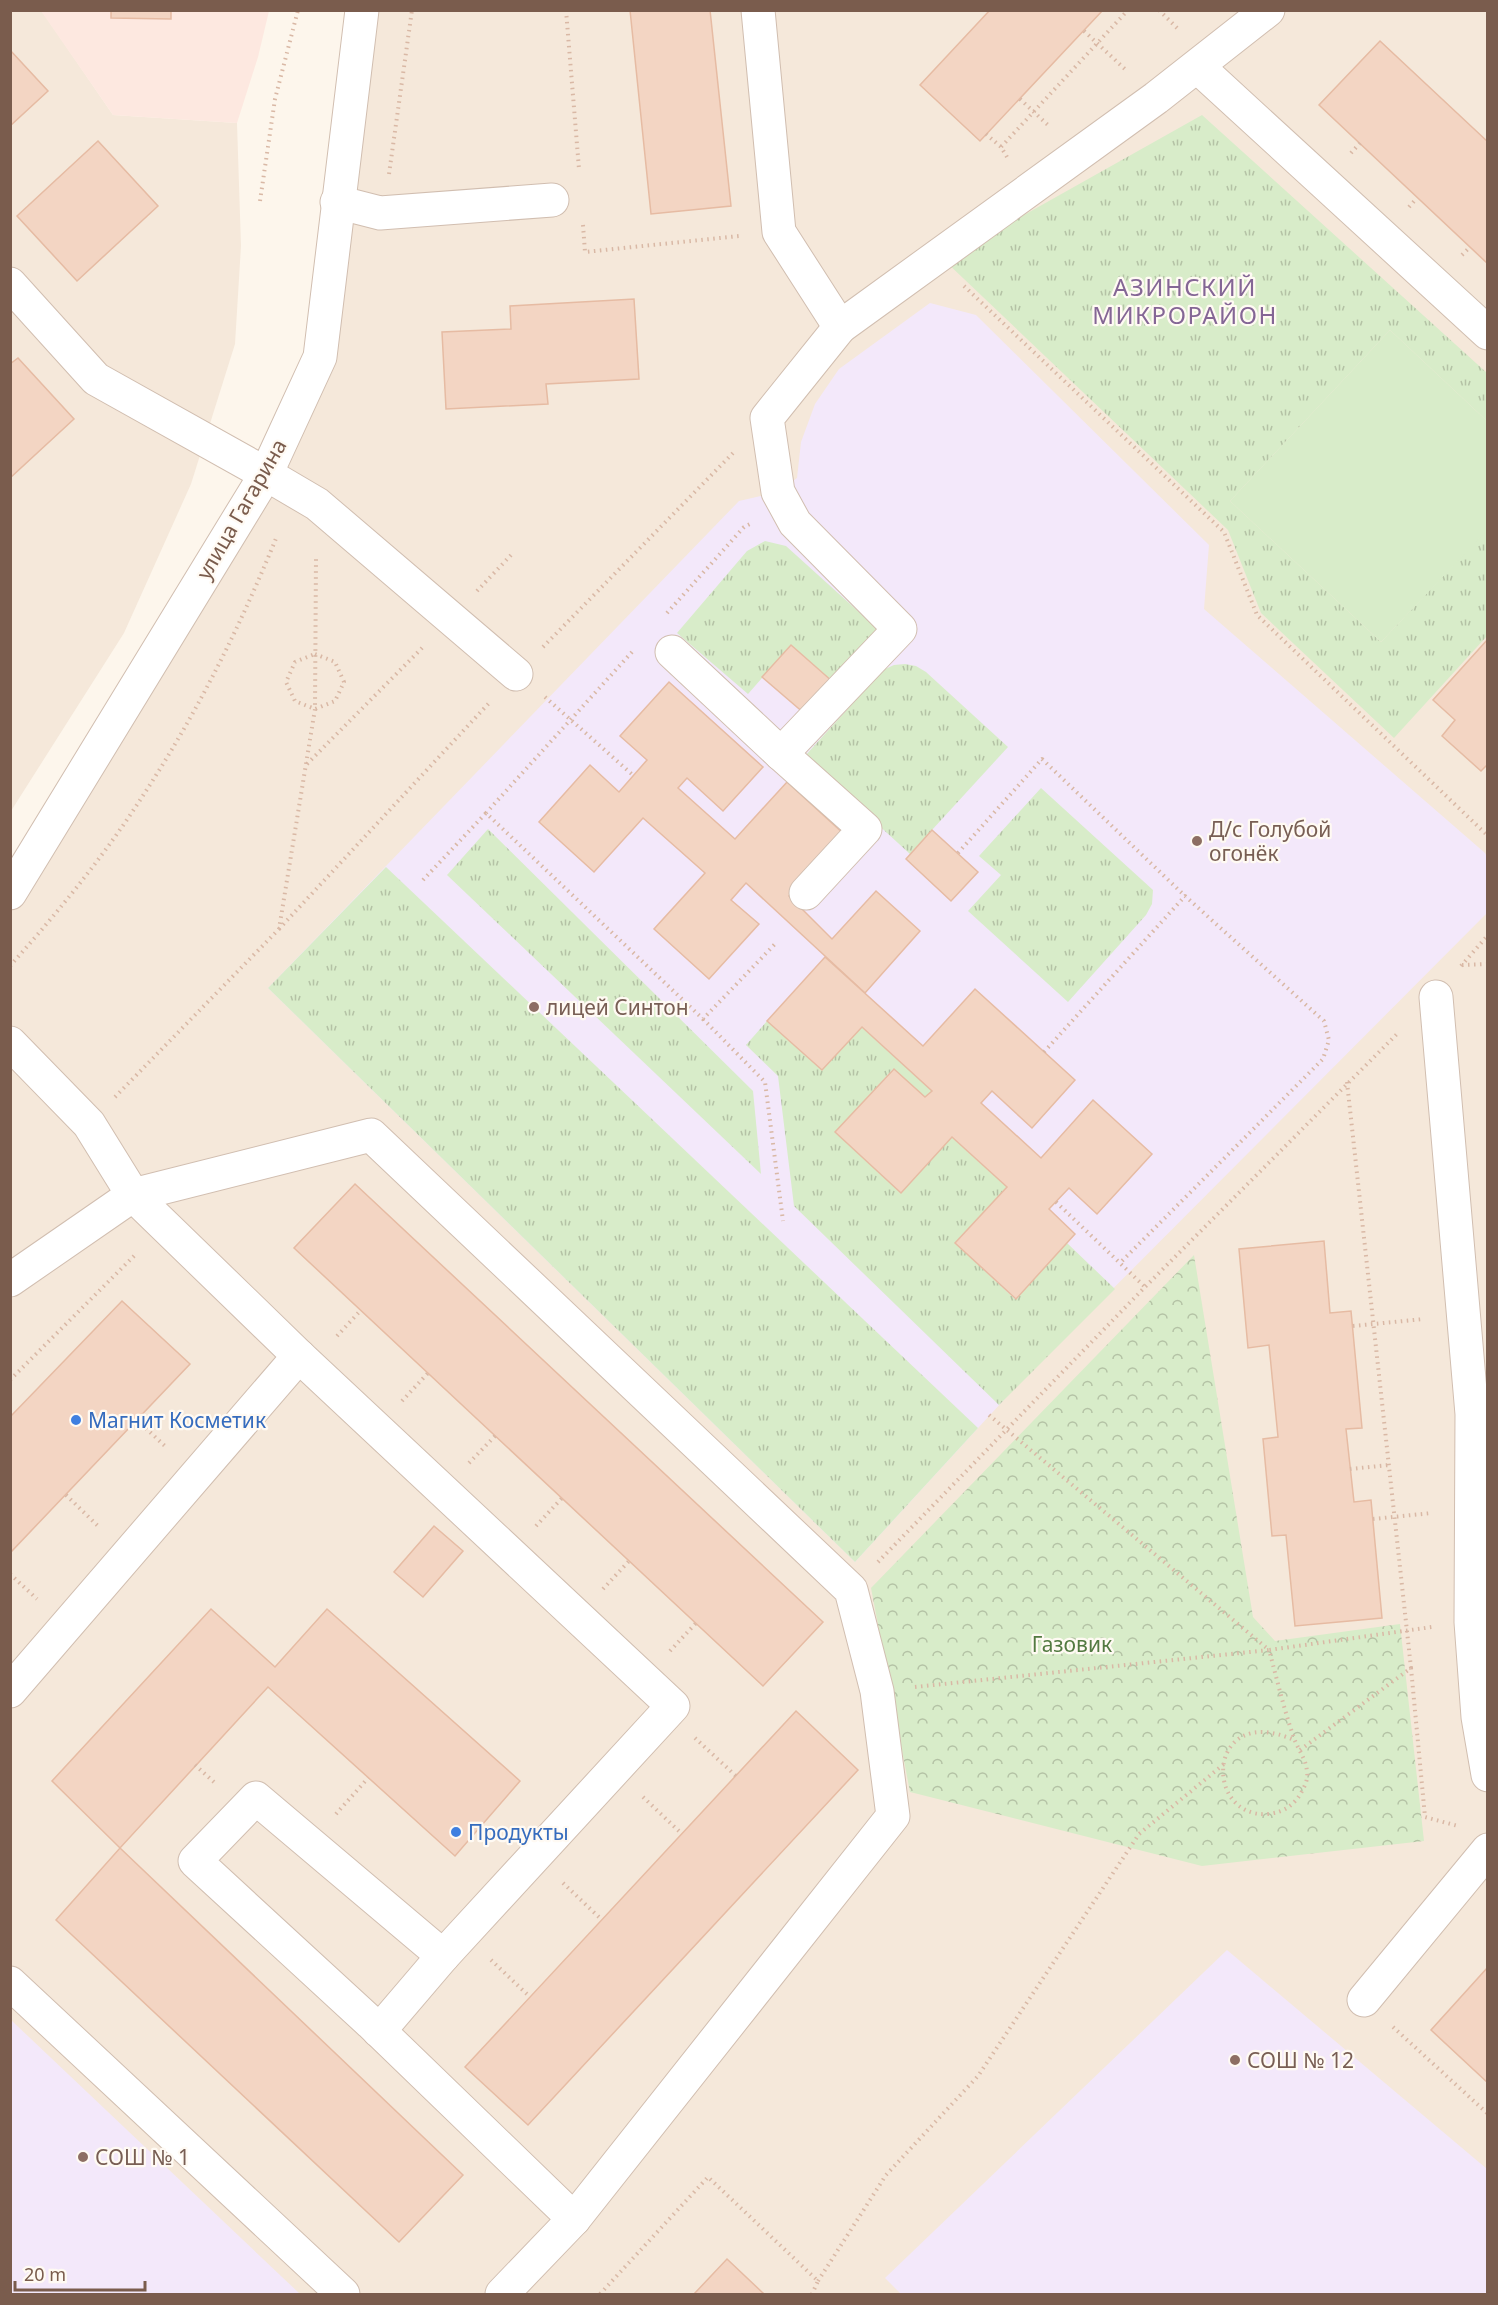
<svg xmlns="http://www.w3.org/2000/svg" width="1498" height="2305" viewBox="0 0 1498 2305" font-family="'Noto Sans',sans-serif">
	<defs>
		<pattern id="grass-tufts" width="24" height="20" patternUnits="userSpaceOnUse" patternTransform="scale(1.5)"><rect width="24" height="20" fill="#d8ecc9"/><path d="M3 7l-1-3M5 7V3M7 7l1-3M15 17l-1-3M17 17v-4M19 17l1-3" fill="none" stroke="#b4c2a5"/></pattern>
		<pattern id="forest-crowns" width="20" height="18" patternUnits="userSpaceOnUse" patternTransform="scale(1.5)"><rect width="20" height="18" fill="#d8ecc9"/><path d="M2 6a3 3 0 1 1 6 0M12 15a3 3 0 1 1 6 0" fill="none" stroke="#b4c2a5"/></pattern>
	</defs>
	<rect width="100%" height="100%" fill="#fdf6ec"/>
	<g fill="#f5e8da">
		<polygon points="41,10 113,115 237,123 241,246 235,344 191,484 124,633 11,811 10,11"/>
		<polygon points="362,11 1487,11 1487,2294 11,2294 10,893 320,357"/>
	</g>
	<polygon fill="#fde8e0" points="41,11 269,11 258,57 237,123 113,115"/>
	<g fill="#f3e8fa">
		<polygon points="930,303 976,315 1209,545 1204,609 1485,853 1487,857 1488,912 1025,1377 855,1562 268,988 739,501 778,492 797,478 801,442 815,404 839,369"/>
		<polygon points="1227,1950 1487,2169 1487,2294 901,2294 885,2278"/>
		<polygon points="11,2020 300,2294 11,2294"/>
	</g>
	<g fill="url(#grass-tufts)">
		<polygon points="1202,115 1487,373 1487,421 1390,330 1230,501 1381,642 1487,529 1487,636 1394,738 1261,613 1228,530 944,260"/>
		<polygon points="765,541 786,546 880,631 833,682 791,645 748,694 677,633 747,551"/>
		<polygon points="905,664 916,666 926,672 1008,747 910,854 804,757 883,670 894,665"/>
		<polygon points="1041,788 1153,890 1152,904 1146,915 1068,1002 968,911 1001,875 979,856"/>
		<polygon points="488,829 753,1091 761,1174 447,875"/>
		<polygon points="386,867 978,1428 855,1562 268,988"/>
		<polygon points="767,1021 822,1070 862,1027 932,1091 925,1097 893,1069 836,1132 952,1137 1007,1187 955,1243 1015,1299 1067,1243 1115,1289 999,1405 794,1206 778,1076 746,1045"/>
	</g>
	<polygon fill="url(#forest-crowns)" points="1194,1255 1253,1617 1275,1641 1400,1624 1424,1841 1202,1866 910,1792 871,1588"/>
	<polygon fill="#d8ecc9" points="1390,330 1487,421 1488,529 1381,642 1230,501"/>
	<g fill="#f3d5c3" stroke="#e6bba3" stroke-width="1.5">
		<polygon points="111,10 171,10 171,19 111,18"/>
		<polygon points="630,10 710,10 731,206 651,214"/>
		<polygon points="990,10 1103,10 980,141 920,85"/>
		<polygon points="1380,41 1488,142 1488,264 1319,105"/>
		<polygon points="10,50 48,91 10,126"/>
		<polygon points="98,141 158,206 77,281 17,216"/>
		<polygon points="634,299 639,379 546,384 548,404 446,409 442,332 511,329 510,306"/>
		<polygon points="18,358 74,419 10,478 10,364"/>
		<polygon points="1488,639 1488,764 1481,771 1442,736 1455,720 1433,700"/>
		<polygon points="791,645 833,682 805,714 762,677"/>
		<polygon points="669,682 763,767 723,811 687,778 678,788 735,839 787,782 845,835 789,896 832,939 876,891 920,931 865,993 746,883 731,900 759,924 709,979 654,929 705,873 643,818 594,872 539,822 590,765 619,792 647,760 620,736"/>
		<polygon points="932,830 978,872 951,901 906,859"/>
		<polygon points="825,957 923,1046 975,989 1075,1080 1032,1128 992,1091 981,1103 1041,1158 1093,1100 1152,1154 1097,1214 1069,1188 1049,1209 1075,1234 1016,1299 955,1243 1007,1187 952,1137 901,1193 835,1132 894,1069 925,1097 932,1091 862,1027 822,1070 767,1021"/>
		<polygon points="355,1184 823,1622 763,1686 294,1248"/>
		<polygon points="1324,1241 1330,1313 1351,1311 1362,1428 1346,1429 1354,1502 1371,1500 1382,1618 1295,1626 1286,1535 1272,1536 1263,1439 1278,1437 1269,1345 1248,1348 1239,1249"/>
		<polygon points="122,1301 190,1364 10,1553 10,1417"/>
		<polygon points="434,1526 463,1551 423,1597 394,1572"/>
		<polygon points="211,1609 275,1667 327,1609 520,1781 455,1856 268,1687 120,1848 52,1781"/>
		<polygon points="796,1711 858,1770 528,2125 465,2067"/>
		<polygon points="120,1848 463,2175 399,2242 56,1920"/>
		<polygon points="1488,1967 1488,2083 1431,2030"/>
		<polygon points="727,2259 764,2294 694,2294"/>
	</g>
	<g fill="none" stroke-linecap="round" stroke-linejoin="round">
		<defs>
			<g id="minor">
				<polyline points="758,10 779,232 840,327"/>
				<polyline points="1198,67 1488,333"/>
				<polyline points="337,202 380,213 552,200"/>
				<polyline points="10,284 96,379 266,474 317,504 516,674"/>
				<polyline points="672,652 781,754 865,829 806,893"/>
				<polyline points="781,754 900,629 795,523 778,492 767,418 840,327 1156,98 1268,10"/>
				<polyline points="10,893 266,474 320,357 362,10"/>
				<polyline points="1436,997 1472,1414 1471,1622 1478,1717 1488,1775"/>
				<polyline points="10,1043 89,1124 133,1195 299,1356 10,1691"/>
				<polyline points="10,1280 133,1195 371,1135 851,1590 877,1691 893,1816 574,2219 502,2294"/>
				<polyline points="299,1356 673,1706 443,1956 256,1798 195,1861 371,2023 574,2219"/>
				<polyline points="10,1983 343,2294"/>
				<polyline points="1364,2000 1488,1850"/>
				<polyline points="379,2031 443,1956"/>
			</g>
		</defs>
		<use href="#minor" stroke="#d1beb0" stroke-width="35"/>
		<g stroke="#d9b8a5" stroke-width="4" stroke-dasharray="1.5 4.5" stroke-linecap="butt">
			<polyline points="566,10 579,169"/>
			<polyline points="1159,10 1180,31"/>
			<polyline points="1084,31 1127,71"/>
			<polyline points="1020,99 1050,127"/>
			<polyline points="986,134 1001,147"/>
			<polyline points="1351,153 1360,143"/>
			<polyline points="1007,157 1001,147 1128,10"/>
			<polyline points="389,174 412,10"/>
			<polyline points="260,201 275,99 298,10"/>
			<polyline points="1409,207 1417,198"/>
			<polyline points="583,225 585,252 739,236"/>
			<polyline points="1462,255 1470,247"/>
			<polyline points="964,286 1224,532 1257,615 1488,836"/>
			<polyline points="477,591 512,554"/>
			<polyline points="667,613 744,527 752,523"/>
			<polyline points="543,647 733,453"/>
			<polyline points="632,652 486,813 703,1019 775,944"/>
			<polygon points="315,654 335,662 344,682 335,701 315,709 295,701 286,682 295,662"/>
			<polyline points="545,697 634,776"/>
			<polyline points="307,764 424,646"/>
			<polyline points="958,853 1042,759 1185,896"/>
			<polyline points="423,880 486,813"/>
			<polyline points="279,929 490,702"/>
			<polyline points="1462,965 1488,964"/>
			<path d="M10 966C58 912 105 855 144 794 197 713 241 625 277 536"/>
			<polyline points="1461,966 1488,935"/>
			<polyline points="703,1019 765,1082 783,1221"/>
			<polyline points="1044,1052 1185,896 1324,1021 1329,1040 1323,1059 1120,1263"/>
			<polyline points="1347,1082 1411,1668"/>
			<polyline points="115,1097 279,929 315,709 316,556"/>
			<polyline points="1056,1202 1145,1287"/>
			<polyline points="1353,1326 1424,1319"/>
			<polyline points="337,1336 361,1310"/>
			<polyline points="10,1380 136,1254"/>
			<polyline points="402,1401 428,1373"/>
			<polyline points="989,1415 1269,1650 1432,1627"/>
			<polyline points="137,1420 167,1448"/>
			<polyline points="469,1463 495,1436"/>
			<polyline points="1350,1469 1389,1465"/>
			<polyline points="66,1495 99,1527"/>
			<polyline points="1373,1519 1432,1513"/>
			<polyline points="536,1526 562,1498"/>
			<polyline points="878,1562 1145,1287 1398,1033"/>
			<polyline points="10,1574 37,1599"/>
			<polyline points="603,1589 629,1561"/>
			<polyline points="670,1651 696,1623"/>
			<path d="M915 1687 1269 1650C1277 1679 1284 1710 1294 1738 1298 1750 1306 1758 1307 1772 1308 1777 1306 1784 1303 1789 1296 1804 1285 1812 1268 1814 1203 1819 1206 1701 1294 1740"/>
			<polyline points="695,1738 736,1776"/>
			<polyline points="1300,1750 1411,1668 1425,1817 1458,1826"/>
			<polyline points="195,1765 215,1783"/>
			<polyline points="643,1797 682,1834"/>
			<polyline points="336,1814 368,1778"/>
			<polyline points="563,1883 602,1920"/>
			<polyline points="491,1960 530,1997"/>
			<polyline points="1393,2027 1488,2114"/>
			<polyline points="818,2281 886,2175 978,2076 1139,1834 1224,1764"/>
			<polyline points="600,2294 708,2177 818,2281 812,2294"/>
		</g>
		<use href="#minor" stroke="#fff" stroke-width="33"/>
	</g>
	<g fill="#8d6e63" stroke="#fffaf3" stroke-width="2">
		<circle cx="1197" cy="841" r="6"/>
		<circle cx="534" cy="1007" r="6"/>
		<circle cx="1235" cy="2060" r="6"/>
		<circle cx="83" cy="2157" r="6"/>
	</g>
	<g fill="#3f7fe0" stroke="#fffaf3" stroke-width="2">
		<circle cx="76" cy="1420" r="6"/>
		<circle cx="456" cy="1832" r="6"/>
	</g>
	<g text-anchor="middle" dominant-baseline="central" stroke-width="4.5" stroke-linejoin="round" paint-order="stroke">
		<g font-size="21" fill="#7a5c4d" stroke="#fffaf3">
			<text transform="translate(241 509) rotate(-60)">улица Гагарина</text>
		</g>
		<g font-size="21" fill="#785e54" stroke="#fffaf3" text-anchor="start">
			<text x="1209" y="829">Д/с Голубой<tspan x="1209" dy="24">огонёк</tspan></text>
			<text x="546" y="1007">лицей Синтон</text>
			<text x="1247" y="2060">СОШ № 12</text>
			<text x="95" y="2157">СОШ № 1</text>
		</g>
		<g font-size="21" fill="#366cbe" stroke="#fffaf3" text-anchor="start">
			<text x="88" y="1420">Магнит Косметик</text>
			<text x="468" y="1832">Продукты</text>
		</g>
		<g font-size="21" fill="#537a41" stroke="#fffaf3">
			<text x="1072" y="1644">Газовик</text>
		</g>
		<g font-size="24" letter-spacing="1.5" fill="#846695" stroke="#fffaf3">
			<text x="1185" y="286">АЗИНСКИЙ<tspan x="1185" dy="28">МИКРОРАЙОН</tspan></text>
		</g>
	</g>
	<rect width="1498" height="2305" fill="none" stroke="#7a5c4d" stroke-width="24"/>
	<path d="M15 2281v9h130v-9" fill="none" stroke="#7a5c4d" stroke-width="3"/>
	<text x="24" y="2281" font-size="18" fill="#7a5c4d" stroke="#fffaf3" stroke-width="4.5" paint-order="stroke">20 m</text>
</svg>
